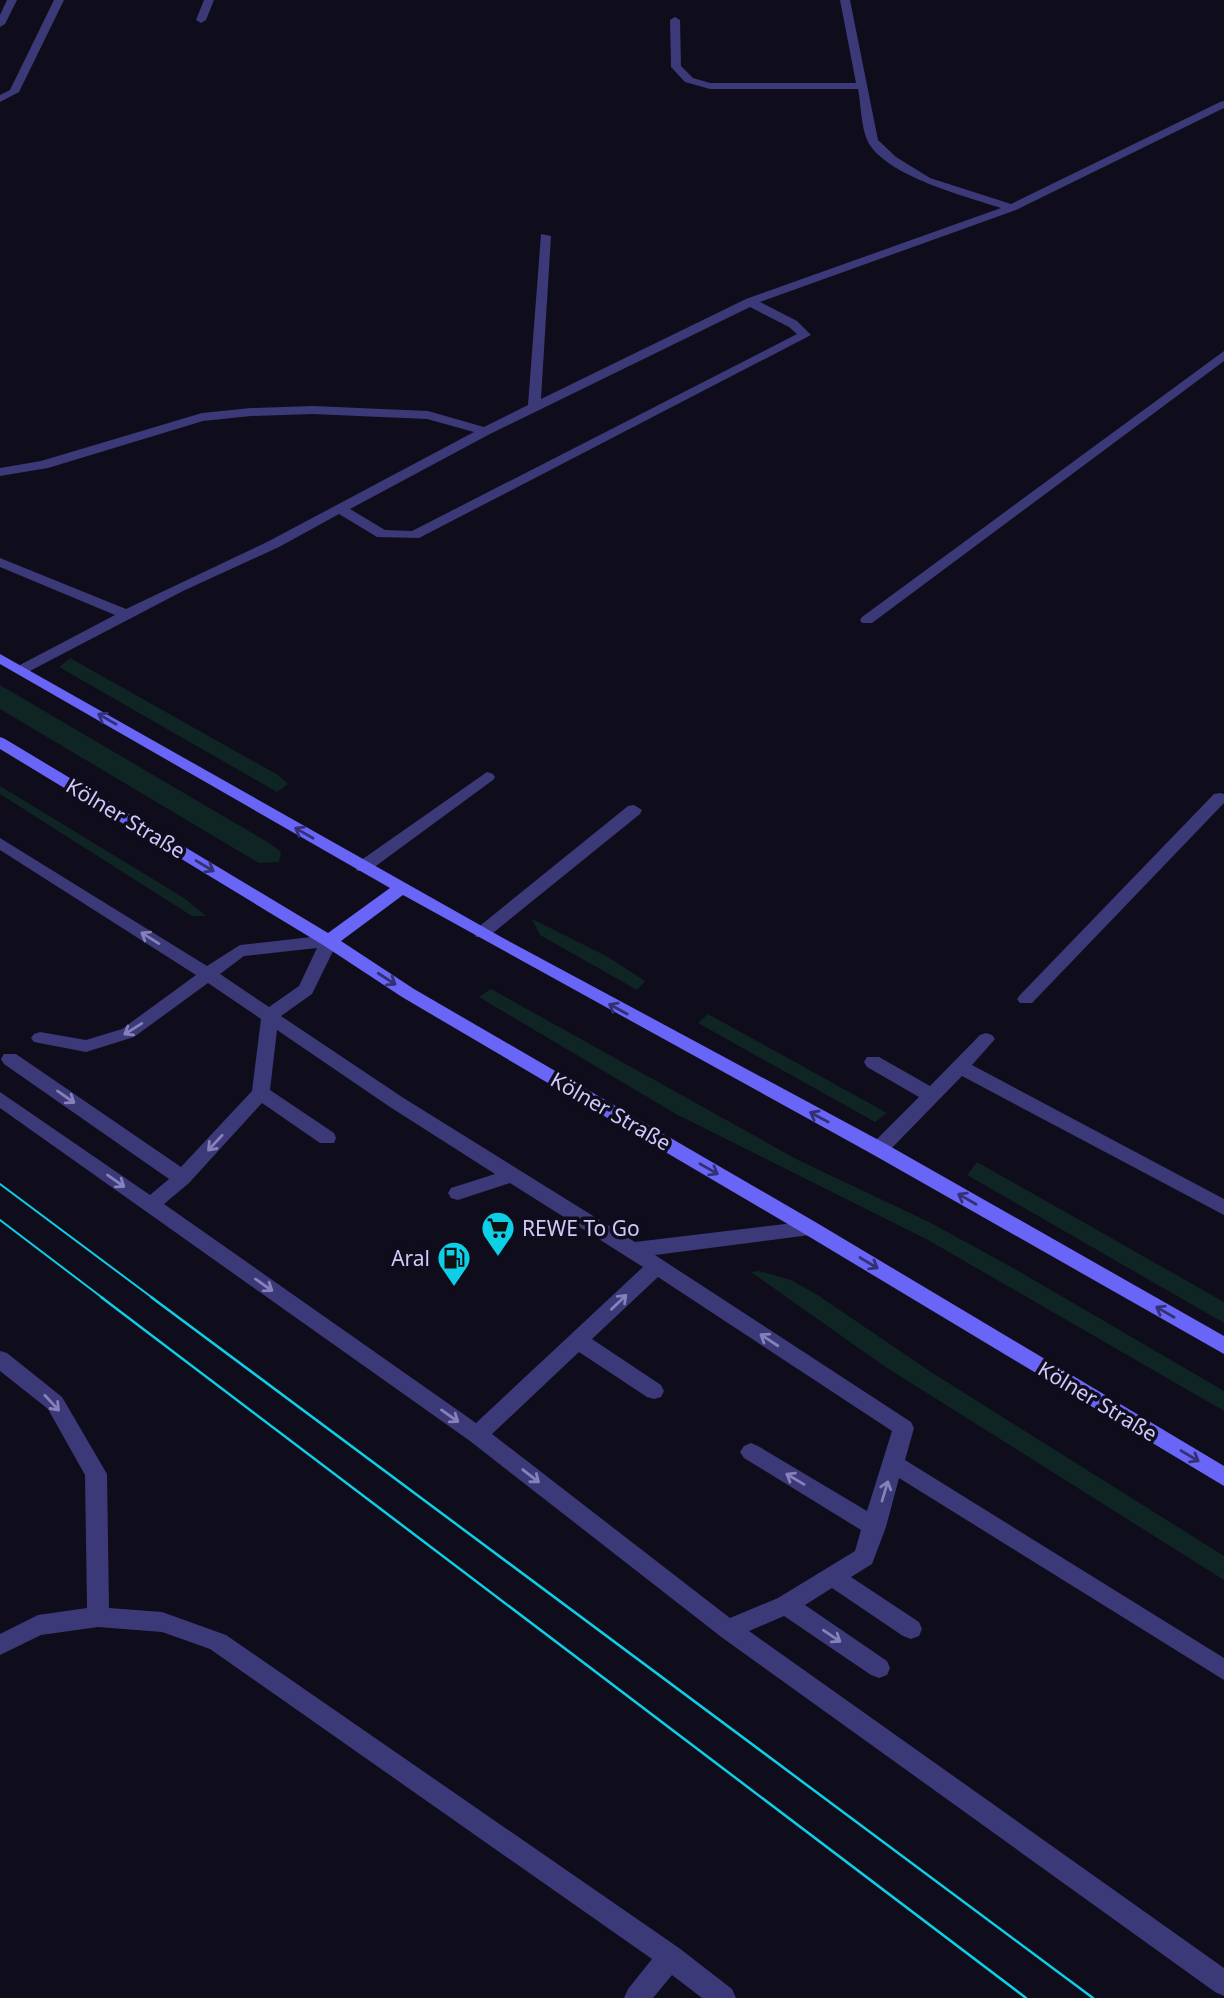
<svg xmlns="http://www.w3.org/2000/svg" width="1224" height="1998" viewBox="0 0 1224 1998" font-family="'Noto Sans',sans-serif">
	<rect width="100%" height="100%" fill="#0f0c1b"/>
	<g fill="#0f2524">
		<polygon points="70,658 278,775 288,784 277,792 59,667"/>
		<polygon points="0,685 269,843 281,852 279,862 259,863 0,709"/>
		<polygon points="0,786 184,898 206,916 192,916 0,794"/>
		<polygon points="532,919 608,957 645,981 637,990 540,935"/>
		<polygon points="491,989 798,1160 929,1222 1015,1269 1224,1391 1224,1411 928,1240 676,1114 479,997"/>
		<polygon points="708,1014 887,1113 875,1122 698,1023"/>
		<polygon points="977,1162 1224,1302 1224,1323 967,1175"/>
		<polygon points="759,1271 791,1280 816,1294 931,1372 1224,1556 1224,1580 884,1366 751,1272"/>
	</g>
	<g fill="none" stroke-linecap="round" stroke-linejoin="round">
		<g fill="#3c3978" fill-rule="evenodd">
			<polygon points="7,0 17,0 5,24 0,27 0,15"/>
			<polygon points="54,0 64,0 19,92 0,102 0,95 10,90"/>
			<polygon points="204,0 214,0 206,20 201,23 196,20"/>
			<path d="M840 0H850L878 140 896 157 930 178 1011 204 1220 102 1224 101V108L1016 210 760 302 797 321 811 335 419 538 377 537 339 514 279 547 183 591 26 673H16L14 670 16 667 115 615 0 567V558L126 609 269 541 474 432 427 419 313 414 251 416 203 421 48 468 0 476V468L41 461 202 413 251 408 313 406 428 411 484 427 528 405 541 234 551 236 541 399 746 299 1001 208C965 196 888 177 868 142 861 128 861 104 858 89H710L685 82 671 67 670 20 675 17 680 20 681 66 693 78 710 83H856ZM750 307 789 327 797 334 412 531 385 530 350 509 490 434Z"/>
			<polygon points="1224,351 1224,361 872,623 862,623 860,620 862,617"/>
			<polygon points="487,772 493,774 495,777 493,780 369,871 357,871 355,867 357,863"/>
			<polygon points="1220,793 1224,794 1224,803 1032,1003 1020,1003 1017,999 1020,995 1214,794"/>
			<polygon points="634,805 642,810 640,814 488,937 476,937 474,933 476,929 628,806"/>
			<path d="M0 838 207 966 240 945 329 935 335 937 338 941 312 994 281 1016 402 1097 635 1242 810 1221 817 1223 820 1228 817 1233 810 1235 655 1255 911 1422 914 1428 905 1460 1224 1658V1680L899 1478 886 1527 872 1564 851 1577 919 1622 922 1629 919 1636 911 1639 903 1636 832 1588 805 1605 887 1661 890 1668 887 1675 879 1678 871 1675 784 1616 749 1631 1224 1968V1996L1215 1992 720 1636 470 1441 0 1108V1092L150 1195 169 1179 4 1064 1 1059 4 1054H16L181 1167 252 1091 261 1019 208 983 134 1037 86 1052 34 1042 31 1038 34 1034 40 1032 86 1040 122 1029 196 975 0 850ZM317 948 299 986 269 1007 220 974 244 956ZM277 1030 390 1107 495 1174 451 1188 448 1193 451 1198 458 1200 510 1183 643 1267 476 1423 164 1204 189 1183 262 1103 320 1143H334L336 1138 334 1133 270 1090ZM658 1277 892 1431 867 1511 758 1446 751 1443 744 1446 740 1452 744 1458 861 1530 855 1551 778 1598 730 1618 492 1434 579 1352 647 1397 654 1399 661 1397 664 1391 661 1385 592 1339Z"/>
			<polygon points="986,1033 992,1035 995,1039 972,1065 1224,1199 1224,1215 962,1076 886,1154 872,1154 870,1149 872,1144 919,1097 867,1067 864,1062 867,1057 879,1057 930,1086 980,1035"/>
			<polygon points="0,1351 7,1353 62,1397 107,1474 109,1608 162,1612 226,1635 679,1948 732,1989 736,1998 702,1998 672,1975 653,1998 624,1998 628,1989 652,1959 210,1649 162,1632 98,1627 41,1635 0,1655 0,1634 38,1615 87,1608 85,1475 48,1409 0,1371"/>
		</g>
		<polygon fill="#6966f7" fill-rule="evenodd" points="0,654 503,938 886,1144 1224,1336 1224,1354 872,1154 403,895 341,941 414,989 817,1223 1224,1466 1224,1486 803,1233 402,997 323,945 0,749 0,737 5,739 328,933 390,888 0,664"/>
		<g stroke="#0dcfe5" stroke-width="2">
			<polyline points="0,1184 154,1299"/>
			<polyline points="0,1220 104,1299"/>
		</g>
		<g stroke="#0dcfe5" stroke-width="2.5">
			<polyline points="101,1297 1026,1998"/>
			<polyline points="151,1297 1093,1998"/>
		</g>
	</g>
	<defs><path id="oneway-shaft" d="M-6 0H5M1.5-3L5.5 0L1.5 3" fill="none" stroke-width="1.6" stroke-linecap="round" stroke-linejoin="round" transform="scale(1.75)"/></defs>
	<g stroke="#333073">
		<use href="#oneway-shaft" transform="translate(107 719) rotate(-150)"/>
		<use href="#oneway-shaft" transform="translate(304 833) rotate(-150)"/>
		<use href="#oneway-shaft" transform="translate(205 866) rotate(31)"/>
		<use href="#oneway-shaft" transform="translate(387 979) rotate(33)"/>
		<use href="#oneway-shaft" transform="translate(618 1009) rotate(-151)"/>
		<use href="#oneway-shaft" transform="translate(819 1117) rotate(-152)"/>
		<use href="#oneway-shaft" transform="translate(709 1169) rotate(30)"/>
		<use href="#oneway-shaft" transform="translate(967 1199) rotate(-150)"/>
		<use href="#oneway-shaft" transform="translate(869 1263) rotate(31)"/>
		<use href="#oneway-shaft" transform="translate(1165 1312) rotate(-150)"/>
		<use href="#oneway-shaft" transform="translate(1190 1456) rotate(31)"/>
	</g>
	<g stroke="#8681ba">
		<use href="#oneway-shaft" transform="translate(150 938) rotate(-148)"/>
		<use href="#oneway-shaft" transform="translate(133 1029) rotate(148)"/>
		<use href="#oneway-shaft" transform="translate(66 1097) rotate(35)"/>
		<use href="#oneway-shaft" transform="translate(215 1143) rotate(133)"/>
		<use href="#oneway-shaft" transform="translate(116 1181) rotate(35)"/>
		<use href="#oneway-shaft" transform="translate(264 1285) rotate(35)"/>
		<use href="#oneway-shaft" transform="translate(619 1302) rotate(-44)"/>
		<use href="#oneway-shaft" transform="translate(769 1340) rotate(-147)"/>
		<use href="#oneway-shaft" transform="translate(52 1403) rotate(47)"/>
		<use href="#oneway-shaft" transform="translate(450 1416) rotate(35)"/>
		<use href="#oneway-shaft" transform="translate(531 1476) rotate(38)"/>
		<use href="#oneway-shaft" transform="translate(795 1479) rotate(-149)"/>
		<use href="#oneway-shaft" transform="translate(885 1491) rotate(-73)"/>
		<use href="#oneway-shaft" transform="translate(832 1636) rotate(34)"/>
	</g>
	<defs>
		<symbol id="supermarket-pin" viewBox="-11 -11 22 30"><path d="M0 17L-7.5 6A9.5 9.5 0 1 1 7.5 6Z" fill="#0dcfe5" stroke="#0f0c1b"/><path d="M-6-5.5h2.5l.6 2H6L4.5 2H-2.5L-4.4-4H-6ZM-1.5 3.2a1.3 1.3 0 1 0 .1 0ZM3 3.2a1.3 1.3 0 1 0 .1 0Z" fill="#111"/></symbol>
		<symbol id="fuel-pin" viewBox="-11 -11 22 30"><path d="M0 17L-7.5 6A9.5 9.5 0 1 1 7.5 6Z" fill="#0dcfe5" stroke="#0f0c1b"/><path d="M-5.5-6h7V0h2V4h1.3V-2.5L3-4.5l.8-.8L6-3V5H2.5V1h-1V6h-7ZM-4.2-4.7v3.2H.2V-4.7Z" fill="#111"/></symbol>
	</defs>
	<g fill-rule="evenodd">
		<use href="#supermarket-pin" x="479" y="1209" width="38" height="52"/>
		<use href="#fuel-pin" x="435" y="1239" width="38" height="52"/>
	</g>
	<g text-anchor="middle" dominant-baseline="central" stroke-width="7" stroke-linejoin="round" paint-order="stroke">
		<g font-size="21" fill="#cfc9fc" stroke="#0f0c1b">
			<text transform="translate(126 818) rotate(31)">Kölner Straße</text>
			<text transform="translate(611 1111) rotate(30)">Kölner Straße</text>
			<text transform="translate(1098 1401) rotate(31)">Kölner Straße</text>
		</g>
		<g font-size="21" fill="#cfc9fc" stroke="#0f0c1b" text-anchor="start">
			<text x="522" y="1228">REWE To Go</text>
			<text x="430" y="1258" text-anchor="end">Aral</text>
		</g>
	</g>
</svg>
